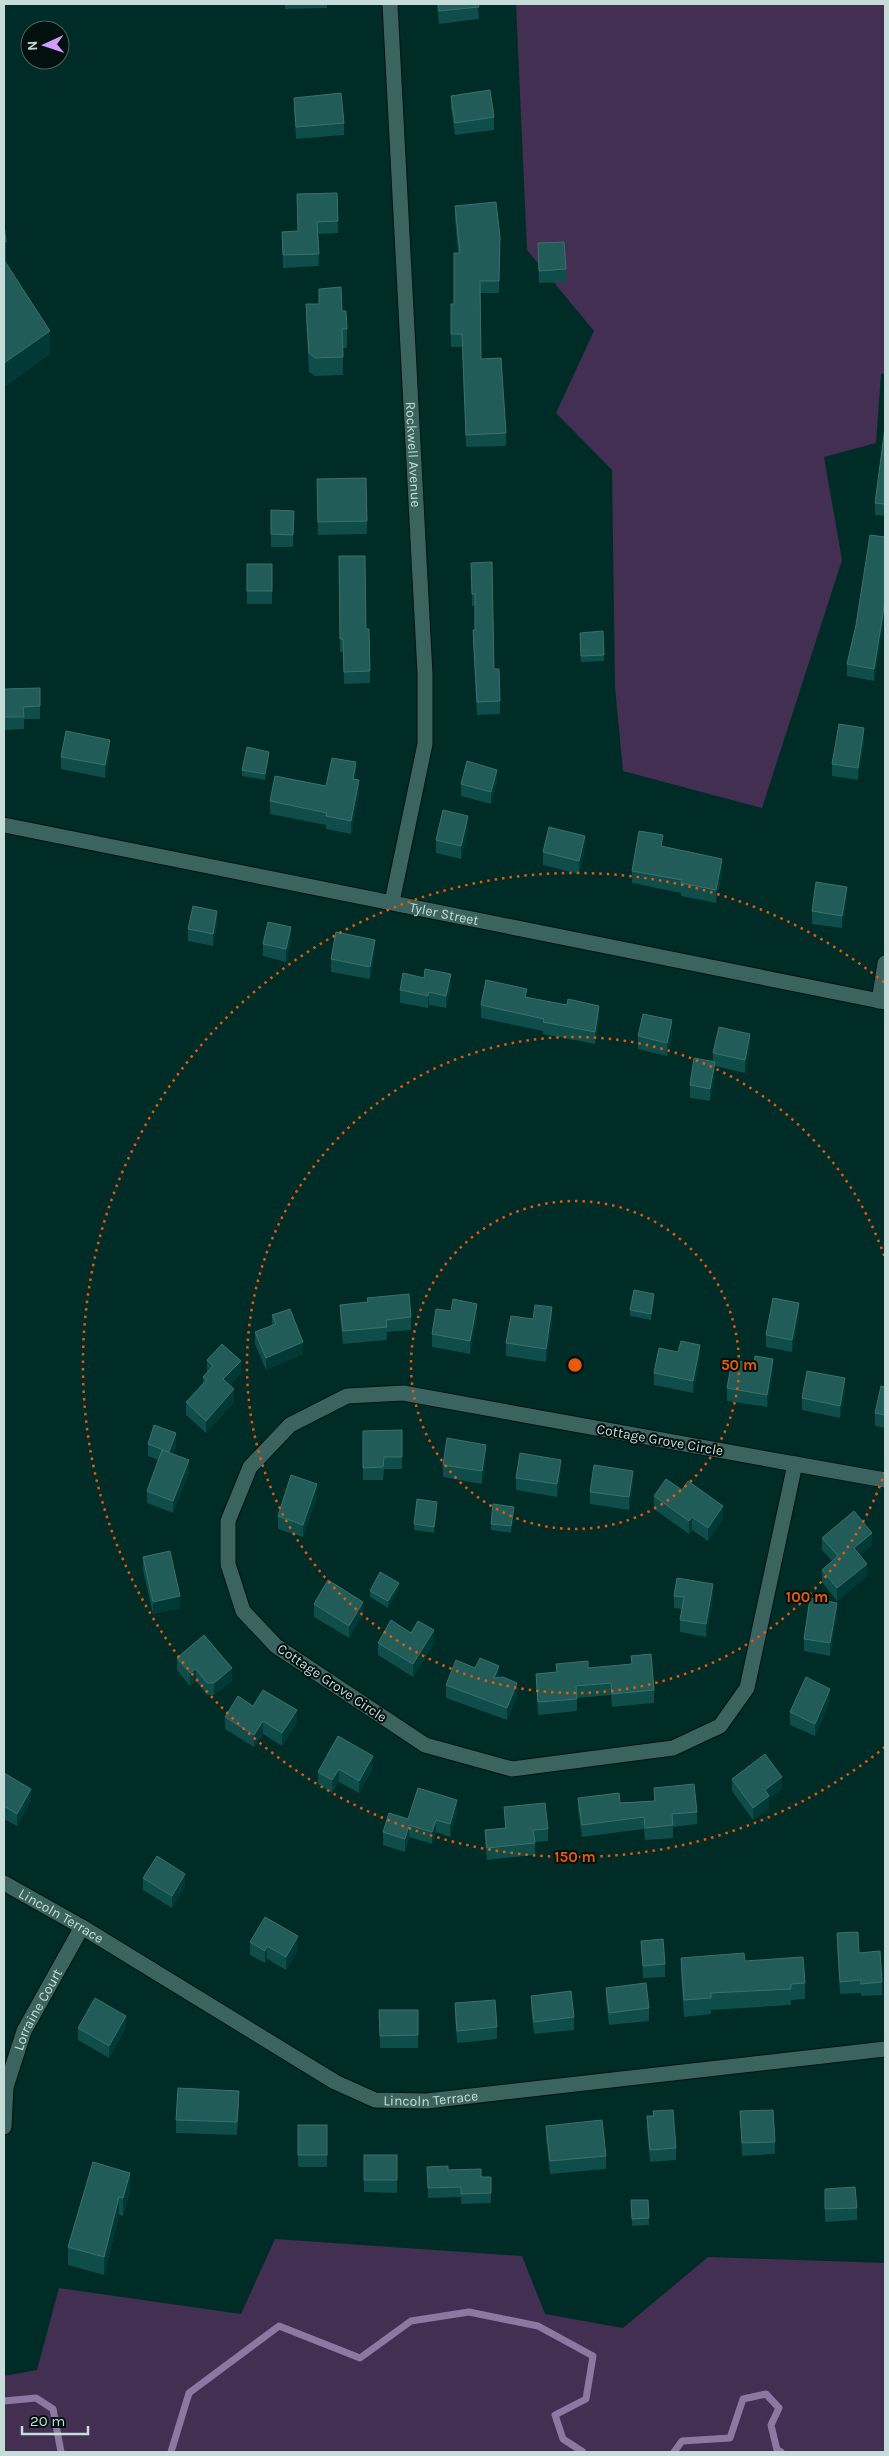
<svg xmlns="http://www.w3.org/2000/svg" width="889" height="2456" viewBox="0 0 889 2456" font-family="Karla,sans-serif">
	<rect width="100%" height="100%" fill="#002c28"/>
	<g fill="#432f51">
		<polygon points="516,4 885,4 885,373 881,374 876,443 824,457 842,560 762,808 623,771 615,687 612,470 556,413 594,331 527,250"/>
		<polygon points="275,2239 522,2256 545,2314 623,2328 708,2257 885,2263 885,2452 4,2452 4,2376 37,2370 59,2288 241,2314"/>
	</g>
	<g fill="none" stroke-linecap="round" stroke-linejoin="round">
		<g stroke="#8b79a2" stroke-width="7">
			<polyline points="4,2401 36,2398 53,2409 61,2452"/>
			<polyline points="171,2452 189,2393 279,2326 360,2358 411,2321 469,2312 538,2326 593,2356 586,2399 555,2415 563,2439 583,2452"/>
			<polyline points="674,2452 682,2441 730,2438 743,2399 766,2394 779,2408 771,2425 777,2450 781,2452"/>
		</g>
		<defs>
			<g id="street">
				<path id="s1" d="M390 4 425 674V744L392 902"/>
				<path id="s2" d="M4 825 885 1002"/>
				<polyline points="879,1001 885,963"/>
				<polygon points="403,1393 795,1464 747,1688 720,1726 673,1748 512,1769 425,1745 276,1646 243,1611 228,1564 228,1521 250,1467 290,1425 347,1396"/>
				<polyline points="795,1464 885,1480"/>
				<path id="s3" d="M4 1883 82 1927 335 2082 375 2100 427 2101 885 2049"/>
				<path id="s4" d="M4 2127 6 2087 24 2031 82 1927"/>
			</g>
		</defs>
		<use href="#street" stroke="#001210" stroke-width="17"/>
		<use href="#street" stroke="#3b635f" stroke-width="15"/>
	</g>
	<g fill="#0e4d49">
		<polygon points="285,4 327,4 327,8 285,9"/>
		<polygon points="437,4 478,4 479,19 439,24"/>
		<polygon points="451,96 494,117 494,130 455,135 451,108"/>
		<polygon points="294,98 344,123 344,135 296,139 294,110"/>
		<polygon points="337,193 338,233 318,234 319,266 283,268 282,232 298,231"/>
		<polygon points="455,206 500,237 499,293 480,293 481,359 506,433 506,446 466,447 462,347 451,347 451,304 454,304 458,253 455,219"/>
		<polygon points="4,224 6,242 6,264 50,354 4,387"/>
		<polygon points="538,243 566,269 566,282 539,283"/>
		<polygon points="319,289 342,311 347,329 347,348 343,348 343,375 315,376 309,372 306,323 306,304 319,304"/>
		<polygon points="885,427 885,516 875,515 875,503"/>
		<polygon points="317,479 367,521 367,534 318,535"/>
		<polygon points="294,511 293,547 271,547 271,534"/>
		<polygon points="885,537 885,614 874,681 847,676 847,664"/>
		<polygon points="339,556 370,671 370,683 344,684 343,652 340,652"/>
		<polygon points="471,563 500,701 500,714 477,715 473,642 473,630 475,630 475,606 472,606"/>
		<rect x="247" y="564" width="25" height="40"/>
		<polygon points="580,639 604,655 604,661 581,662"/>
		<polygon points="40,688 40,719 24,719 24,729 4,730 4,689"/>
		<polygon points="864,741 858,780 832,776 832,764"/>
		<polygon points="110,752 105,778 61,769 61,757"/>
		<polygon points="269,758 265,780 242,776 242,770"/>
		<polygon points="356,775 355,780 359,793 351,834 326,829 326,825 270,814 270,801 326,786"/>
		<polygon points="497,782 491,804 461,796 461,784"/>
		<polygon points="468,829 461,859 436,853 436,840"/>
		<polygon points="663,847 722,872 716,903 681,896 681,893 632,883 632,871"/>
		<polygon points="585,849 579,874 543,865 543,852"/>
		<polygon points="847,900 842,928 812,924 812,911"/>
		<polygon points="217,924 213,946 188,941 188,929"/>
		<polygon points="291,940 286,962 263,956 263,944"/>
		<polygon points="375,952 370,979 331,972 331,959"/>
		<polygon points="451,987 446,1008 429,1005 428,1008 400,1003 400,990"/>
		<polygon points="527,998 567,1005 599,1018 595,1044 543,1034 543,1031 481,1018 481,1005"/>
		<polygon points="672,1033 667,1056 638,1049 638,1036"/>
		<polygon points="750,1047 745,1073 715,1066 715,1074 710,1101 690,1098 690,1085 713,1061 713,1053"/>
		<polygon points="367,1298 411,1317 411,1330 387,1332 387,1340 343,1344 340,1317 340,1305 367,1302"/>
		<polygon points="654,1300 651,1320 630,1316 630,1310"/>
		<polygon points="272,1315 303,1354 266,1370 255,1344 255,1332 272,1325"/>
		<polygon points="799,1315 792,1352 766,1347 766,1335"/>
		<polygon points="477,1316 470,1354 432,1347 432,1334"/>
		<polygon points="533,1319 552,1320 546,1362 506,1356 506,1343"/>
		<polygon points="700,1357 693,1393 654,1385 654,1373"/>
		<polygon points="207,1360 241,1373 230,1385 234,1402 206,1433 186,1415 186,1402 203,1383 203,1377 207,1373"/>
		<polygon points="754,1364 773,1371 767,1407 727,1401 727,1388"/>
		<polygon points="885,1387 885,1428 875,1426 875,1413"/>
		<polygon points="845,1391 840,1418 802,1410 802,1398"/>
		<polygon points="402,1430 402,1469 384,1469 383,1480 363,1480 363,1431"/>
		<polygon points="148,1444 176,1446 173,1454 189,1472 173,1513 147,1503 147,1491 158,1460 148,1456"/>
		<polygon points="486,1457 482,1484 443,1477 443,1465"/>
		<polygon points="561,1472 557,1497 516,1490 516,1478"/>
		<polygon points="633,1483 629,1510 590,1504 590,1492"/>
		<polygon points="682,1490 723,1519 708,1541 692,1530 689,1534 654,1509 654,1496"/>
		<polygon points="317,1496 303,1537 278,1529 278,1516"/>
		<polygon points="437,1508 434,1533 414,1530 414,1524"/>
		<polygon points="514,1513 511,1533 491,1530 491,1524"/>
		<polygon points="822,1538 872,1545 860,1556 867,1576 837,1601 822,1582 822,1570 832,1561 822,1550"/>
		<polygon points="143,1557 180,1608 153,1614 143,1570"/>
		<polygon points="399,1589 388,1608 370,1597 370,1591"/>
		<polygon points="674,1596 713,1597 706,1637 680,1632 680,1620 682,1609 674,1608"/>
		<polygon points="314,1604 363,1614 349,1638 314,1617"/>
		<polygon points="837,1615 830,1656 804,1651 804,1639"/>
		<polygon points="411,1633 434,1643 413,1677 378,1655 378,1643"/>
		<polygon points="631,1656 654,1690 654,1703 612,1707 611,1695 577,1698 577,1711 538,1715 536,1687 536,1674 556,1672 556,1664 588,1668 631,1664"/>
		<polygon points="177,1658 232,1681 214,1695 207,1695 196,1681 190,1686 177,1670"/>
		<polygon points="499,1678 517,1696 507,1720 446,1698 446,1685"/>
		<polygon points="830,1701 815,1736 790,1725 790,1712"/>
		<polygon points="253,1706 297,1723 282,1746 263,1734 254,1747 225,1729 225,1717"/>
		<polygon points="338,1736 373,1768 359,1793 339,1782 332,1793 318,1784 318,1772"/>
		<polygon points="4,1773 31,1801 17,1826 4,1819"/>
		<polygon points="732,1779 782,1789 769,1799 769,1809 753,1820 732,1791"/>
		<polygon points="654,1788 697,1812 697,1824 673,1827 673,1838 645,1840 644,1829 582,1837 578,1810 578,1798 620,1803 654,1801"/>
		<polygon points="504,1807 548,1829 548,1841 535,1842 535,1855 487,1860 485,1842 485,1830 505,1828"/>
		<polygon points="457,1813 450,1837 436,1832 432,1844 409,1837 405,1852 383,1845 383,1832 408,1819"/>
		<polygon points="143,1878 185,1886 172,1908 143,1890"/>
		<polygon points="837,1933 859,1953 882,1982 882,1995 861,1996 861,1993 840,1994 837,1946"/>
		<polygon points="641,1941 665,1964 665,1977 643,1978"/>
		<polygon points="250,1942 298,1949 286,1970 267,1959 265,1963 250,1955"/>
		<polygon points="681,1958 745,1961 805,1983 805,1999 791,2000 791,2005 711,2010 711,2014 684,2017 681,1975"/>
		<polygon points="606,1988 649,2008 649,2021 609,2025 606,2000"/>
		<polygon points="531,1996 574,2017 574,2030 534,2034 531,2008"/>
		<polygon points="455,2003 497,2027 497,2039 457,2043 455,2016"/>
		<polygon points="379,2010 418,2010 418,2048 380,2048"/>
		<polygon points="78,2028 126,2028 109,2058 78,2040"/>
		<polygon points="239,2103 237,2135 176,2133 176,2120"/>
		<polygon points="653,2111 676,2148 676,2160 650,2162 647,2129 647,2116 653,2116"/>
		<polygon points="740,2111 775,2142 775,2154 742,2156"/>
		<rect x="298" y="2125" width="29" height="42"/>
		<polygon points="546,2126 606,2156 606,2169 550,2174 546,2139"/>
		<polygon points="364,2155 397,2155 397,2193 364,2192"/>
		<polygon points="427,2167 448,2170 481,2177 491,2177 491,2203 461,2204 461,2197 428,2198"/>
		<polygon points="130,2173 130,2191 123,2216 119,2215 104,2275 68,2265 68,2247"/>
		<polygon points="825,2189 857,2208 857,2220 825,2222"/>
		<polygon points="631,2200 648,2200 649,2225 632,2226"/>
	</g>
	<g fill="#003935">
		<polygon points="50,331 50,354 4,387 4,363"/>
		<polygon points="885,601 885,614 874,681 874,669"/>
		<polygon points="864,728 864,741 858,780 858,768"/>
		<polygon points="110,740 110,752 105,778 105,765"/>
		<polygon points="269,752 269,758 265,780 265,774"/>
		<polygon points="356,762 356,775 353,792 353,779"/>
		<polygon points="497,770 497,782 491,804 491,792"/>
		<polygon points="359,780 359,793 351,834 351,821"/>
		<polygon points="468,816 468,829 461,859 461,846"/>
		<polygon points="585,836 585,849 579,874 579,861"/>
		<polygon points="722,859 722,872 716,903 716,890"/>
		<polygon points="847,887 847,900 842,928 842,916"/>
		<polygon points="217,911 217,924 213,946 213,934"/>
		<polygon points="291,927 291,940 286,962 286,949"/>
		<polygon points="375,940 375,952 370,979 370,967"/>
		<polygon points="451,974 451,987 446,1008 446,996"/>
		<polygon points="429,992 429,1005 428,1008 428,996"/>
		<polygon points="599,1006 599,1018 595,1044 595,1032"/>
		<polygon points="672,1020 672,1033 667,1056 667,1043"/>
		<polygon points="750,1034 750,1047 745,1073 745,1060"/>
		<polygon points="715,1062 715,1074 710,1101 710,1089"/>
		<polygon points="654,1294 654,1300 651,1320 651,1314"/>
		<polygon points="799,1303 799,1315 792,1352 792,1340"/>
		<polygon points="477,1304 477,1316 470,1354 470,1341"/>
		<polygon points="552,1307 552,1320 546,1362 546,1349"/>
		<polygon points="303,1342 303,1354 266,1370 266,1358"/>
		<polygon points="700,1345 700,1357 693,1393 693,1381"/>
		<polygon points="773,1359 773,1371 767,1407 767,1395"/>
		<polygon points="241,1361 241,1373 223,1392 223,1379"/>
		<polygon points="845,1378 845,1391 840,1418 840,1406"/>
		<polygon points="234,1389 234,1402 206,1433 206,1421"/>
		<polygon points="176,1433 176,1446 169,1464 169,1452"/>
		<polygon points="486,1445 486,1457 482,1484 482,1471"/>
		<polygon points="189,1460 189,1472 173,1513 173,1501"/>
		<polygon points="561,1460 561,1472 557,1497 557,1484"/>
		<polygon points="633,1471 633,1483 629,1510 629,1497"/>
		<polygon points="317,1484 317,1496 303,1537 303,1525"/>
		<polygon points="437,1502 437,1508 434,1533 434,1527"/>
		<polygon points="723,1506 723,1519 708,1541 708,1528"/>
		<polygon points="514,1507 514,1513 511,1533 511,1526"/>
		<polygon points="692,1517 692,1530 689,1534 689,1521"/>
		<polygon points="872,1533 872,1545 854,1561 854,1548"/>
		<polygon points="867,1564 867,1576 837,1601 837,1588"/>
		<polygon points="399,1583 399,1589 388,1608 388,1601"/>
		<polygon points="713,1584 713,1597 706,1637 706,1624"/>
		<polygon points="180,1596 180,1608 153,1614 153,1602"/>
		<polygon points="363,1602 363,1614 349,1638 349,1626"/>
		<polygon points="837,1603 837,1615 830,1656 830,1643"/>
		<polygon points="434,1630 434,1643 413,1677 413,1664"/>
		<polygon points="499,1666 499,1679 494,1678"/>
		<polygon points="232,1668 232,1681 214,1695 214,1683"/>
		<polygon points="196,1669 196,1681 190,1686 190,1673"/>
		<polygon points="517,1683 517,1696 507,1720 507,1708"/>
		<polygon points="830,1689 830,1701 815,1736 815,1724"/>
		<polygon points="297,1710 297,1723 282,1746 282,1733"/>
		<polygon points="263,1721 263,1734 254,1747 254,1735"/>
		<polygon points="373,1756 373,1768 359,1793 359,1781"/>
		<polygon points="339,1769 339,1782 332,1793 332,1780"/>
		<polygon points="782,1777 782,1789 769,1799 769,1809 753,1820 753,1808 765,1790"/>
		<polygon points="31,1789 31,1801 17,1826 17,1814"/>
		<polygon points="457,1800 457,1813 450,1837 450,1824"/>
		<polygon points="436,1820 436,1832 432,1844 432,1832"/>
		<polygon points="409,1825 409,1837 405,1852 405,1839"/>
		<polygon points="185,1874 185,1886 172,1908 172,1896"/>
		<polygon points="298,1936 298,1949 286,1970 286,1957"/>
		<polygon points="267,1946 267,1959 265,1963 265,1951"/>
		<polygon points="126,2016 126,2028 109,2058 109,2046"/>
		<polygon points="130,2173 130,2191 123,2216 123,2198"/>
		<polygon points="119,2197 119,2215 104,2275 104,2257"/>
	</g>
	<g fill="#225c58" stroke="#3b706c">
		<polygon points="438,4 478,4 479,7 439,11"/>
		<polygon points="490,90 494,117 455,123 451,96"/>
		<polygon points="341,93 344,123 296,127 294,98"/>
		<polygon points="337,193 338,221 317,222 319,254 283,255 282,232 298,231 297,194"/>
		<polygon points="496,202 500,237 499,281 480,281 481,359 501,358 506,433 466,435 462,334 451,334 451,304 454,304 454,253 460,253 455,206"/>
		<polygon points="4,224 6,242 4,242"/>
		<polygon points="564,242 566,269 539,271 538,243"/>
		<polygon points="4,260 50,331 4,363"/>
		<polygon points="341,287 342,311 346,311 347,329 342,329 343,357 315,358 309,353 306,304 319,304 319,289"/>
		<polygon points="885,427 885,504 875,503"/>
		<polygon points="366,478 367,521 318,522 317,479"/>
		<polygon points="271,510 294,511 293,535 271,534"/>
		<polygon points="870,535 885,537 885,601 874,669 847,664 856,625"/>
		<polygon points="339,556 365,556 366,629 369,629 370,671 344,672 343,639 340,639"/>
		<polygon points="492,562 494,669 499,669 500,701 477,702 473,630 475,630 475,594 472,594 471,563"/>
		<rect x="247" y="564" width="25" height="27"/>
		<polygon points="603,631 604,655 581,656 580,633"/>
		<polygon points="40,688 40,706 23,707 24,717 4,717 4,689"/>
		<polygon points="839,724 864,728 858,768 832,764"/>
		<polygon points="66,731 110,740 105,765 61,757"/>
		<polygon points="247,747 269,752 265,774 242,770"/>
		<polygon points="332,758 356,762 353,779 359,780 351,821 326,816 327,813 270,801 275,776 326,786"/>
		<polygon points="467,761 497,770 491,792 461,784"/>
		<polygon points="443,810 468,816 461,846 436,840"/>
		<polygon points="549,827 585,836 579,861 543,852"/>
		<polygon points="639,831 663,835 661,846 722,859 716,890 681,883 682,880 632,871"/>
		<polygon points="816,882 847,887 842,916 812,911"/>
		<polygon points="193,906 217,911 213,934 188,929"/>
		<polygon points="268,922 291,927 286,949 263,944"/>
		<polygon points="336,932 375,940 370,967 331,959"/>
		<polygon points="425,969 451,974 446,996 429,992 428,996 400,990 403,973 424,978"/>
		<polygon points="486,980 527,989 525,997 567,1005 568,999 599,1006 595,1032 543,1022 544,1019 481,1005"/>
		<polygon points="643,1014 672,1020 667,1043 638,1036"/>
		<polygon points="719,1027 750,1034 745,1060 713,1053"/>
		<polygon points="694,1058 715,1062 710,1089 690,1085"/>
		<polygon points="634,1290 654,1294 651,1314 630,1310"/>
		<polygon points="409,1294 411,1317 386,1320 387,1327 343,1331 340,1305 368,1302 367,1298"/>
		<polygon points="773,1298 799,1303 792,1340 766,1335"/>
		<polygon points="453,1299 477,1304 470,1341 432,1334 436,1309 451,1311"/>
		<polygon points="535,1305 552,1307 546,1349 506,1343 511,1316 533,1319"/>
		<polygon points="290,1309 303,1342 266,1358 255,1332 276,1324 272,1315"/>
		<polygon points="681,1341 700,1345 693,1381 654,1373 659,1348 678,1352"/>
		<polygon points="222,1344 241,1361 223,1379 234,1389 206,1421 186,1402 207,1380 203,1377 213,1366 207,1360"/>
		<polygon points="755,1356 773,1359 767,1395 727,1388 732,1360 754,1364"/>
		<polygon points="807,1371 845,1378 840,1406 802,1398"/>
		<polygon points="881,1386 885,1387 885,1415 875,1413"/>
		<polygon points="154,1425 176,1433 169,1452 148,1444"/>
		<polygon points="402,1430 402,1457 384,1457 383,1467 363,1468 363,1431"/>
		<polygon points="447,1438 486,1445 482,1471 443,1465"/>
		<polygon points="162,1450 189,1460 173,1501 147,1491"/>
		<polygon points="520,1453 561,1460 557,1484 516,1478"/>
		<polygon points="594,1465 633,1471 629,1497 590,1492"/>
		<polygon points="291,1475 317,1484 303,1525 278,1516"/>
		<polygon points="666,1479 682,1490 688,1481 723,1506 708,1528 692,1517 689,1521 654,1496"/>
		<polygon points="417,1499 437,1502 434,1527 414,1524"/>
		<polygon points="493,1504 514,1507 511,1526 491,1524"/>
		<polygon points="854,1511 872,1533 854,1548 867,1564 837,1588 822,1570 838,1556 822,1538"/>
		<polygon points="170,1551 180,1596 153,1602 143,1557"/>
		<polygon points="380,1572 399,1583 388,1601 370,1591"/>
		<polygon points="677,1578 713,1584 706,1624 680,1620 684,1597 674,1596"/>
		<polygon points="328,1580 363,1602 349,1626 314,1604"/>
		<polygon points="810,1598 837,1603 830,1643 804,1639"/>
		<polygon points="391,1620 411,1633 418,1621 434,1630 413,1664 378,1643"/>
		<polygon points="204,1635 232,1668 214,1683 207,1683 196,1669 190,1673 177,1658"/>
		<polygon points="651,1654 654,1690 612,1694 611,1683 576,1686 577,1699 538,1702 536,1674 557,1672 556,1664 588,1661 588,1668 632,1664 631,1656"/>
		<polygon points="480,1658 499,1666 494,1678 503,1677 517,1683 507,1708 446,1685 456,1660 475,1668"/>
		<polygon points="806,1677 830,1689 815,1724 790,1712"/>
		<polygon points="263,1690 297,1710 282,1733 263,1721 254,1735 225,1717 238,1696 253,1706"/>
		<polygon points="338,1736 373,1756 359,1781 339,1769 332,1780 318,1772"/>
		<polygon points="765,1754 782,1777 765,1790 769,1796 753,1808 732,1779"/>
		<polygon points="4,1773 31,1789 17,1814 4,1806"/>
		<polygon points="694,1784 697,1812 672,1814 673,1825 645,1828 644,1817 582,1825 578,1798 619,1793 620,1803 655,1801 654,1788"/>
		<polygon points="418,1788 457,1800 450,1824 436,1820 432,1832 409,1825 405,1839 383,1832 389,1813 408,1819"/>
		<polygon points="545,1803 548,1829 533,1830 535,1843 487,1848 485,1830 506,1828 504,1807"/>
		<polygon points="157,1856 185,1874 172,1896 143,1878"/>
		<polygon points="265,1917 298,1936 286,1957 267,1946 265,1951 250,1942"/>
		<polygon points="858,1932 859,1953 880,1951 882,1982 861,1984 861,1980 840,1982 837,1933"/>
		<polygon points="663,1939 665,1964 643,1966 641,1941"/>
		<polygon points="744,1953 745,1961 803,1957 805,1983 791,1984 791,1989 711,1993 711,1998 684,2000 681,1958"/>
		<polygon points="646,1983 649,2008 609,2013 606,1988"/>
		<polygon points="571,1991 574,2017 534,2022 531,1996"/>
		<polygon points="95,1998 126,2016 109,2046 78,2028"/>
		<polygon points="495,2000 497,2027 457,2031 455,2003"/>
		<polygon points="379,2010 418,2010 418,2035 380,2036"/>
		<polygon points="178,2088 239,2091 237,2122 176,2120"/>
		<polygon points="673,2110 676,2148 650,2150 647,2116 654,2116 653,2111"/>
		<polygon points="773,2110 775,2142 742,2143 740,2111"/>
		<polygon points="602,2120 606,2156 550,2161 546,2126"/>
		<rect x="298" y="2125" width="29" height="30"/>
		<rect x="364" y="2155" width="33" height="25"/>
		<polygon points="93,2162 130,2173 123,2198 119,2197 104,2257 68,2247"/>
		<polygon points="448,2166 448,2170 481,2169 481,2177 491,2177 491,2193 461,2194 461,2187 428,2188 427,2167"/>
		<polygon points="855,2187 857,2208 825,2209 825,2189"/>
		<polygon points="631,2200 648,2200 649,2218 632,2219"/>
	</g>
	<g fill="none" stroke="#e8590c" stroke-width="2.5" stroke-dasharray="2.5 5">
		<circle cx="575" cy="1365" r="164"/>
		<path d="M885 1472A328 328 0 1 1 885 1258"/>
		<path d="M885 1747A492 492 0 1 1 885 983"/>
	</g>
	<g text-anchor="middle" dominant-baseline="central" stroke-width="4" stroke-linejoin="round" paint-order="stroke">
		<g font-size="14" fill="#c6dcd9" stroke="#02110f">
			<text stroke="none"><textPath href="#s1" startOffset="451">Rockwell Avenue</textPath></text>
			<text stroke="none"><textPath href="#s2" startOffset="449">Tyler Street</textPath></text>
			<text transform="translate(660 1440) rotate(10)">Cottage Grove Circle</text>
			<text transform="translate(332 1683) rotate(34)">Cottage Grove Circle</text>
			<text stroke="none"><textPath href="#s3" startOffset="66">Lincoln Terrace</textPath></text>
			<text stroke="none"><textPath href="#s4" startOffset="124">Lorraine Court</textPath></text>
			<text stroke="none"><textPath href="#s3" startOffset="486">Lincoln Terrace</textPath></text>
		</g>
	</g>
	<circle cx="575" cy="1365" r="8" fill="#e8590c" stroke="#02110f" stroke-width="2.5"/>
	<g font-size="15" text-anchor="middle" font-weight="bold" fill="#e8590c" stroke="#02110f" stroke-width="4" stroke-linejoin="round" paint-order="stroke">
		<text x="739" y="1370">50 m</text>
		<text x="807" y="1602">100 m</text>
		<text x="575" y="1862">150 m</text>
	</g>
	<rect width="889" height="2456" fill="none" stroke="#c6dcd9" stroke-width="10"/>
	<g transform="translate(45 45) rotate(267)"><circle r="24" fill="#02110f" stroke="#506260"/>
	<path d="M0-4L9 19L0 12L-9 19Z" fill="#d49cfc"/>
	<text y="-8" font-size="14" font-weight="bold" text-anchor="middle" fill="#c6dcd9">N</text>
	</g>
	<path d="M22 2426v8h66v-8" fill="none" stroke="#c6dcd9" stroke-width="2.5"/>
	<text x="30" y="2426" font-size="15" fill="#c6dcd9" stroke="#02110f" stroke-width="4" paint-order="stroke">20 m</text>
</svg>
